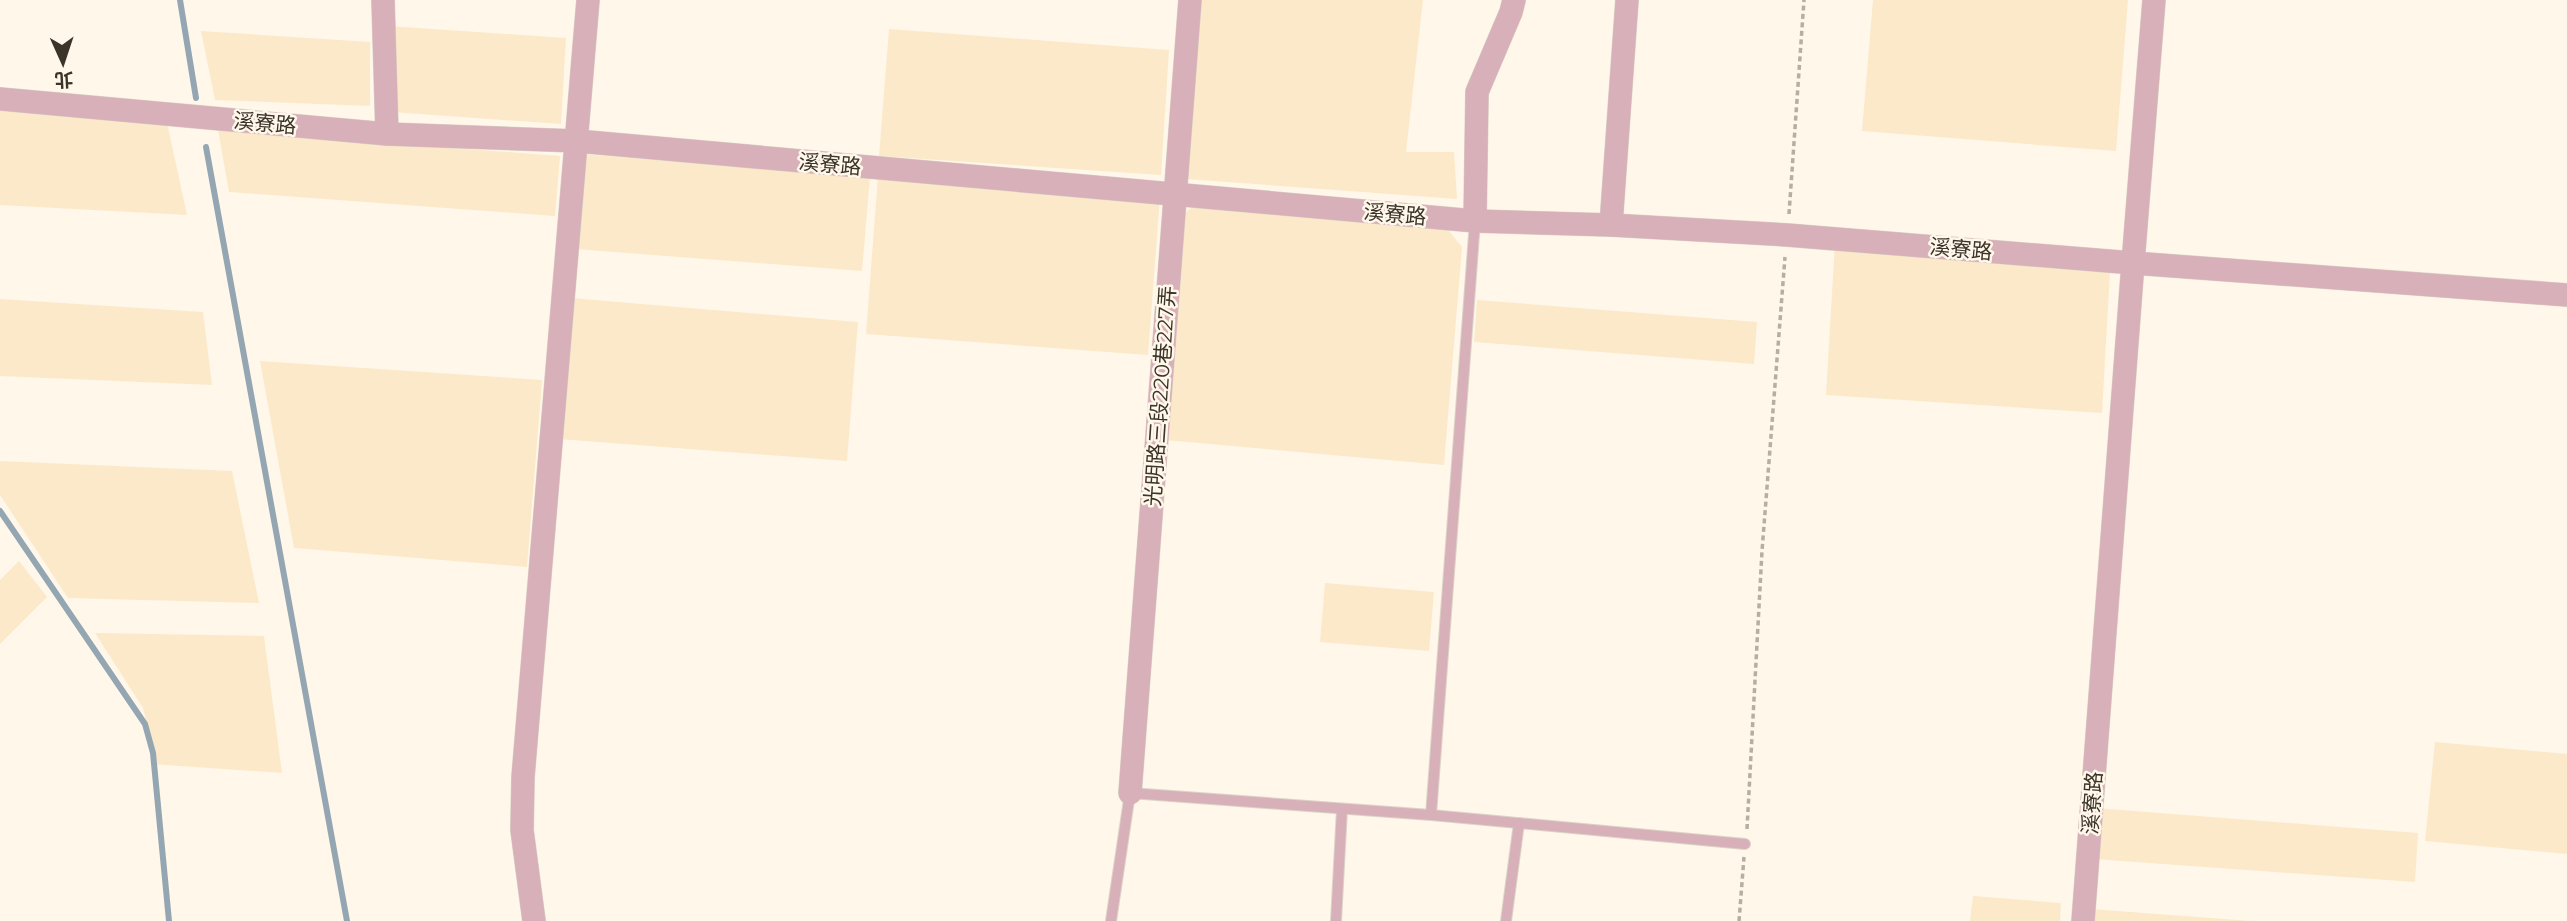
<svg xmlns="http://www.w3.org/2000/svg" width="2567" height="921" viewBox="0 0 2567 921" font-family="Montserrat,'Noto Sans TC',sans-serif">
	<rect width="100%" height="100%" fill="#fff7ea"/>
	<g fill="#fce9ca">
		<polygon points="1201,0 1423,0 1406,152 1454,152 1457,199 1186,179"/>
		<polygon points="1873,0 2128,0 2116,151 1862,131"/>
		<polygon points="389,26 566,38 561,124 392,112"/>
		<polygon points="889,29 1169,50 1161,175 879,156"/>
		<polygon points="201,31 370,42 370,106 215,100"/>
		<polygon points="0,108 166,118 187,215 0,205"/>
		<polygon points="218,130 560,156 555,216 229,192"/>
		<polygon points="582,154 870,177 862,271 575,249"/>
		<polygon points="878,176 1160,197 1148,355 866,334"/>
		<polygon points="1206,197 1440,220 1462,247 1444,465 1165,440 1183,214"/>
		<polygon points="1835,243 2110,272 2102,413 1826,395"/>
		<polygon points="571,298 858,322 847,461 559,439"/>
		<polygon points="0,299 203,312 212,385 0,376"/>
		<polygon points="1477,300 1757,322 1754,364 1474,342"/>
		<polygon points="260,361 542,380 527,567 294,548"/>
		<polygon points="0,461 232,471 259,603 68,598 0,495"/>
		<polygon points="19,561 47,597 0,644 0,580"/>
		<polygon points="1325,583 1434,592 1429,651 1320,642"/>
		<polygon points="95,633 264,636 282,773 151,764 150,735 143,708"/>
		<polygon points="2435,742 2567,754 2567,854 2425,841"/>
		<polygon points="2096,808 2418,833 2415,882 2094,859"/>
		<polygon points="1973,896 2061,903 2060,921 1970,921"/>
		<polygon points="2091,909 2251,921 2090,921"/>
	</g>
	<g fill="none" stroke-linecap="round" stroke-linejoin="round">
		<g stroke="#95a6b3" stroke-width="6">
			<polyline points="180,0 196,98"/>
			<polyline points="206,147 347,921"/>
			<polyline points="0,511 145,724 153,753 169,921"/>
		</g>
		<defs>
			<g id="lane">
				<polyline points="1431,815 1475,221"/>
				<polyline points="1111,921 1130,793 1431,815 1745,844"/>
				<polyline points="1336,921 1342,809"/>
				<polyline points="1506,921 1519,823"/>
			</g>
			<g id="street">
				<polyline points="383,0 387,134"/>
				<polyline points="2154,0 2133,263 2567,295"/>
				<polyline points="0,99 387,134 577,141 1475,221 1611,225 1787,235 2133,263 2083,921"/>
				<polyline points="1475,221 1477,92 1511,12 1514,0"/>
				<polyline points="1611,225 1627,0"/>
				<polyline points="1130,793 1190,0"/>
				<polyline points="534,921 522,830 523,777 588,0"/>
			</g>
		</defs>
		<use href="#lane" stroke="#dcd4c7" stroke-width="12"/>
		<use href="#street" stroke="#dcd4c7" stroke-width="24"/>
		<g stroke="#b6aea1" stroke-width="3.5" stroke-dasharray="5 3.5" stroke-linecap="butt">
			<polyline points="1789,214 1804,0"/>
			<polyline points="1747,829 1762,551 1785,257"/>
			<polyline points="1739,921 1744,857"/>
		</g>
		<use href="#lane" stroke="#d8b0b9" stroke-width="10"/>
		<use href="#street" stroke="#d8b0b9" stroke-width="23"/>
	</g>
	<g text-anchor="middle" dominant-baseline="central" stroke-width="5" stroke-linejoin="round" paint-order="stroke">
		<g font-size="21" fill="#3b3428" stroke="#fff7ea">
			<text transform="translate(265 123) rotate(5)">溪寮路</text>
			<text transform="translate(830 164) rotate(5)">溪寮路</text>
			<text transform="translate(1395 214) rotate(5)">溪寮路</text>
			<text transform="translate(1961 249) rotate(5)">溪寮路</text>
			<text transform="translate(1160 396) rotate(-86)">光明路三段220巷227弄</text>
			<text transform="translate(2092 803) rotate(-86)">溪寮路</text>
		</g>
	</g>
	<g transform="translate(63 63) rotate(177)" stroke="#fff7ea" stroke-width="5" paint-order="stroke">
	<path d="M0-5L12 26L0 18L-12 26Z" fill="#3b3428"/>
	<text y="-10" font-size="19" font-weight="bold" text-anchor="middle" fill="#3b3428">北</text>
	</g>
</svg>
